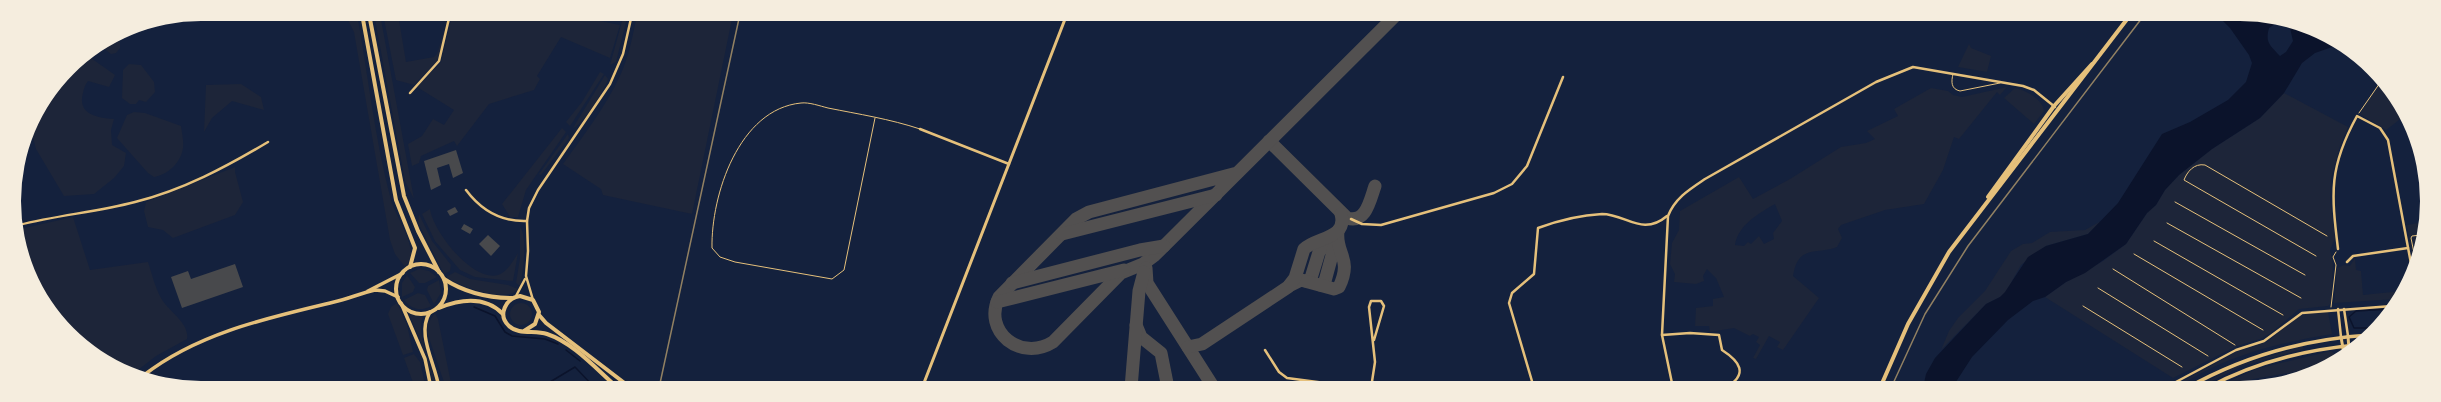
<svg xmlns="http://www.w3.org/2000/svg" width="2441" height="402" viewBox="0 0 2441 402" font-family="'PT Sans',sans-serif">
	<rect width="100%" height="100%" fill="#14213d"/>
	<g fill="#1d2539" fill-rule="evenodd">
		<path d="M345 14H357C368 74 375 141 391 200 396 219 422 250 405 267L395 254 390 240 354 32Z"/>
		<polygon points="374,14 380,14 414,199 405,181"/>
		<polygon points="383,14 398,14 406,62 434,57 437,54 449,16 438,60 414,85 396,80"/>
		<polygon points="504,14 564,14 620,25 610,58 561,37 537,76 540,79 534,90 489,104 457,146 454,141 421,156 419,163 412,166 408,144 422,136 433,119 444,125 454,110 417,87 441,62 452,16 466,19"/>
		<polygon points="624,14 628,14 616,62 610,65"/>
		<path d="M637 14H733L692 214 603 195 601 189 563 164C583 136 605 108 620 76 629 56 633 35 637 14Z"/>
		<polygon points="114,39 120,42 120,48 116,53 111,54 102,47"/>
		<polygon points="1969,44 1971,48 1991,56 1987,72 1958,67"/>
		<path d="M88 56 115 75 109 87 88 81C85 85 84 88 83 93 77 114 97 118 114 119L111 130 112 145 126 153 124 166 114 178 94 194 64 196 36 149 30 126 69 69Z"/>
		<polygon points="129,64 141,65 154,82 155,92 146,102 139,100 136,104 130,104 122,98 123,70"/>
		<polygon points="600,72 604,74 570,126 566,122 582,102"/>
		<path d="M605 75 608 79C605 89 582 126 573 128Z"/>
		<polygon points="2383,81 2403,117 2386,130 2360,114 2370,97"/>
		<polygon points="241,84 261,97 264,110 232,101 212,118 204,132 206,85"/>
		<path d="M2007 87 2000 95 1997 92 1959 139 1954 137 1943 170 1924 204 1885 210 1841 225 1838 229 1842 238 1837 247C1816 255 1798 244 1793 276L1819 298 1783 350 1777 347 1780 342 1769 336 1756 359 1753 358 1760 345 1756 342 1759 337 1753 334 1750 336 1734 328 1710 332 1709 326H1695L1696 308 1713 306V299L1724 297 1716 278 1707 269 1703 276 1704 281 1696 284 1674 282 1675 274 1670 264 1672 243 1679 230 1680 211 1739 177 1753 199 1790 179 1841 147 1866 143 1875 139 1867 131 1898 116 1894 109 1931 88 1948 91 1953 95 1962 97ZM1775 204 1782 221 1773 233 1774 239 1764 244 1759 236 1751 244 1748 242 1744 246 1735 245C1738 225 1759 213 1775 204Z"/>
		<path d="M2015 88C2025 90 2043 99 2044 111L2034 124 2004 98Z"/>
		<polygon points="2284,93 2348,127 2340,146 2331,179 2330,200 2335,238 2330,250 2333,265 2331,303 2328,306 2299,309 2271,333 2260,339 2237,346 2173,378 2045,297 2066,282 2103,261 2126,244 2147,213 2156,205 2165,190 2179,175 2212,149 2260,118"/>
		<path d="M134 112 145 113 181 126C182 133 184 142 183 148 181 163 167 175 154 177L148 173 117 138 127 115Z"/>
		<polygon points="562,128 566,132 526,190 518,217 510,217 502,204"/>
		<polygon points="568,134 569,138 541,175 539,174"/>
		<polygon points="235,167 235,172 243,202 235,215 173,238 163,230 148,227 144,211 146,202"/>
		<path d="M430 209C433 231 472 282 498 275 507 272 513 261 518 253L513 281 475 277 460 270 435 241 422 214Z"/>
		<polygon points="419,214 432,241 451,265 450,271 444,274 418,223"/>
		<path d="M73 217 90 270 148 262C152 274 155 287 161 298 167 310 190 323 187 339L156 356 134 373 118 369 60 324 24 261 20 229Z"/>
		<polygon points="2101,221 2088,234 2046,246 2021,265 2006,292 2000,297 1986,304 1941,350 1949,331 1958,318 1985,291 2011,251 2023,244 2032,243 2050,232 2085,230"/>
		<polygon points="2424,222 2413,263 2407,225"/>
		<path d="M520 227C528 236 523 274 520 286L516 283 520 258Z"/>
		<polygon points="2355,258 2356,270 2361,271 2363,295 2402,291 2397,299 2334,303 2337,268 2344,265 2350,266"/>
		<polygon points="419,269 429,271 437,277 425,283 419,283 410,273"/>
		<path d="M455 272 470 279 508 285 518 289C506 304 459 286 446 277Z"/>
		<polygon points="407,275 415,287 413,292 402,297 402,283"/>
		<polygon points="439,280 441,293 434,304 427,290 428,286"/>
		<path d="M418 293 425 295 431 306C421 312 411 309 404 300Z"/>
		<circle cx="521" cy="314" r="11"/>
		<polygon points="397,303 407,325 413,352 403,355 388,314 391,307"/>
		<path d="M2328 312 2332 334C2278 343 2223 356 2177 388H2170L2236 352 2267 342 2297 317 2309 313Z"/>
		<polygon points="435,313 438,319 452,388 446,388 427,332 428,323"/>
		<path d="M409 314 423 317C415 333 433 368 437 388H434L425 352Z"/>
		<polygon points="2303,346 2304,349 2242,366 2198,388 2193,388 2237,366"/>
		<polygon points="2331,351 2339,357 2322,369 2309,365 2306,370 2253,379 2230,388 2214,388 2256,369"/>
		<polygon points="414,354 420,362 426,388 415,388 404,358"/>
	</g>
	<path fill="#0b132b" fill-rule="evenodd" d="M2216 14H2252L2323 33 2338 45 2315 53 2302 63 2284 93 2260 118 2212 149 2179 175 2165 190 2156 205 2147 213 2126 244 2085 273 2066 282 2045 297 2033 301 2008 320 1972 357 1952 388H1923L1926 374 1935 358 1986 304 2000 297 2005 292 2028 257 2046 246 2088 234 2118 203 2162 134 2190 122 2228 100 2246 82 2252 63 2249 55 2230 28ZM2275 24 2290 28 2293 41 2286 52 2280 56C2270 45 2265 43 2269 28Z"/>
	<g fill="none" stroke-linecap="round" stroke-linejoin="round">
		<g stroke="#0b132b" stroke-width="1.5">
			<polyline points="474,307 495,316 505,332 512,336 545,339 558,344"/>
			<polyline points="2376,328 2354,328 2349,317 2356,311 2390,309"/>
			<polyline points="566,350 580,361"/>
			<polyline points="540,388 575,367 595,388"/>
		</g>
		<g stroke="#525050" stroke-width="13">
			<path d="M1269 141 1347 218C1366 224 1370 200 1375 186"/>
			<path d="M1237 173 1089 212 1076 219 999 297C982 332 1021 362 1053 342L1121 273 1143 264 1155 255 1397 14"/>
			<polyline points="1062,234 1216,195"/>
			<polyline points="1146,268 1147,283 1214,388"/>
			<polyline points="1306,281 1311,278 1319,252 1331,238"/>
			<polyline points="1012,283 1140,250 1164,246"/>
			<polyline points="1320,285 1325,281 1337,237"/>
			<path d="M1289 286 1301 280 1334 289 1339 287C1353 258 1335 254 1338 231"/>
			<polyline points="997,302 1124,270"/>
			<polyline points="1136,325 1141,337 1161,353 1168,388"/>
			<path d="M1188 347 1202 344 1288 287 1295 278 1304 249C1316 237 1348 239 1341 214"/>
			<polyline points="1131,388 1139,291 1144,272"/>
		</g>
	</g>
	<g fill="#48494c">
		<polygon points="456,150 463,173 453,178 449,164 437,168 441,185 431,190 424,161"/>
		<polygon points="455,207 458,212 450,216 447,211"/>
		<polygon points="464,224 473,229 470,234 461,229"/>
		<polygon points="488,235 500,246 491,256 479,244"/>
		<polygon points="235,264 243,287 182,308 171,277 188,271 191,279"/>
	</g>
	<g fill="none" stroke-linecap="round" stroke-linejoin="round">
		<g stroke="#e5c07b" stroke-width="1">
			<polyline points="2359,113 2382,80"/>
			<polyline points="2175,202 2305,275"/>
			<polyline points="2167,223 2301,298"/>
			<polyline points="2154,241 2283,315"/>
			<polyline points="2134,254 2263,330"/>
			<path d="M2316 256 2184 180C2187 172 2194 163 2205 165L2327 236"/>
			<polyline points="2113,269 2235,345"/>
			<polyline points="2098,288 2208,356"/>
			<polyline points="2083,306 2182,367"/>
			<polyline points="2331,307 2336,265 2333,257 2336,252"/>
			<polyline points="2167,388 2171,384"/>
		</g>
		<g stroke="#e5c07b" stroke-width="1">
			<path d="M1953 74C1951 82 1951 89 1960 91L2000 83"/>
			<path d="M875 118 844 270 832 279 735 262 720 257 712 248C711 195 739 109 801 103 809 102 820 106 828 108 858 114 890 119 920 129"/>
			<polyline points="2415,258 2411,238 2412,236 2421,235"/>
		</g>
		<g stroke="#e5c07b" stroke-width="2.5">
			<polyline points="410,93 439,61 450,14"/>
			<polyline points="920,129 1009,164"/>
			<path d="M466 190C481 210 501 222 527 221"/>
			<polyline points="1351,219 1362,224 1381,225 1494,193 1512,184 1527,166 1563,77"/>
			<path d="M19 225C58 215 97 212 135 202 183 190 226 167 268 142"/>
			<path d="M2338 249C2331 192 2329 167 2357 116L2380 128 2388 140 2412 269"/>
			<polyline points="2347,262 2353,256 2408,248"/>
			<polyline points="516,296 525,279"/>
			<polyline points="533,300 526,276 528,251 527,221 529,208 538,190 610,84 623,54 632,14"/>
			<polyline points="2338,309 2341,337"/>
			<polyline points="2344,309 2348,336"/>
			<path d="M1662 335 1690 333 1719 335 1722 350C1739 361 1750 374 1725 388"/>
			<polyline points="1265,350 1279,372 1287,378 1363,388"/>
			<polyline points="2174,383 2236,350 2264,341 2302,313 2392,306"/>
			<polyline points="1371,388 1375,362 1369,307 1371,301 1381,301 1384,306 1374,340"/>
			<path d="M1534 388 1509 303 1512 293 1534 274 1538 228C1557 221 1582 215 1602 214 1626 214 1642 237 1667 216"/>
			<path d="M1673 388 1662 335 1668 216C1675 198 1690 189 1705 179L1876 82 1913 67 2023 86 2034 90 2055 107"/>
			<polyline points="2243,388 2293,377"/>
		</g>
		<g stroke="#e5c07b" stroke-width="3">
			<polyline points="2348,336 2349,350"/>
			<polyline points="2341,337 2344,354"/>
			<polyline points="922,388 1067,14"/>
		</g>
		<g stroke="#e5c07b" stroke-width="3.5">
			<polyline points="368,291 403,273"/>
			<polyline points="401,303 425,359 431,388"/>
			<path d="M430 312C416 334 435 362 439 388"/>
			<path d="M144 375C198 333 267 318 334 302 348 299 361 293 375 290L385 291 398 297"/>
			<path d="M2187 388C2244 356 2305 339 2370 335"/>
			<path d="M2207 388C2253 363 2303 350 2356 345"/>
		</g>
		<g stroke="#e5c07b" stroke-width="4">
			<polyline points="362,14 396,200 415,248 410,267"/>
			<polyline points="369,14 404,196 418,231 439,272"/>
			<polyline points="1988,197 2054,106 2092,64"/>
			<circle cx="421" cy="289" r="25"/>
			<path d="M444 279C464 292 488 298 512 298"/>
			<path d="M439 308C461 299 485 296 503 314"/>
			<polyline points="539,315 546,323 631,388"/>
			<path d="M524 331 535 324 539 312 533 300 520 296C506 298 497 315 509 326 518 335 535 330 547 334 574 343 597 370 618 388"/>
			<polyline points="1880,388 1908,324 1949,252 2131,14"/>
		</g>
		<g stroke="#918062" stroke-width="1.5">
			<polyline points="659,388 740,14"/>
			<polyline points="1891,388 1925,314 1968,246 2145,14"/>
		</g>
	</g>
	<path d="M0 0H2441V402H0ZM201 21H2240A180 180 0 0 1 2420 201V201A180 180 0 0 1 2240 381H201A180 180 0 0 1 21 201V201A180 180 0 0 1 201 21Z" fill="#f5edde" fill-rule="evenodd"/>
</svg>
